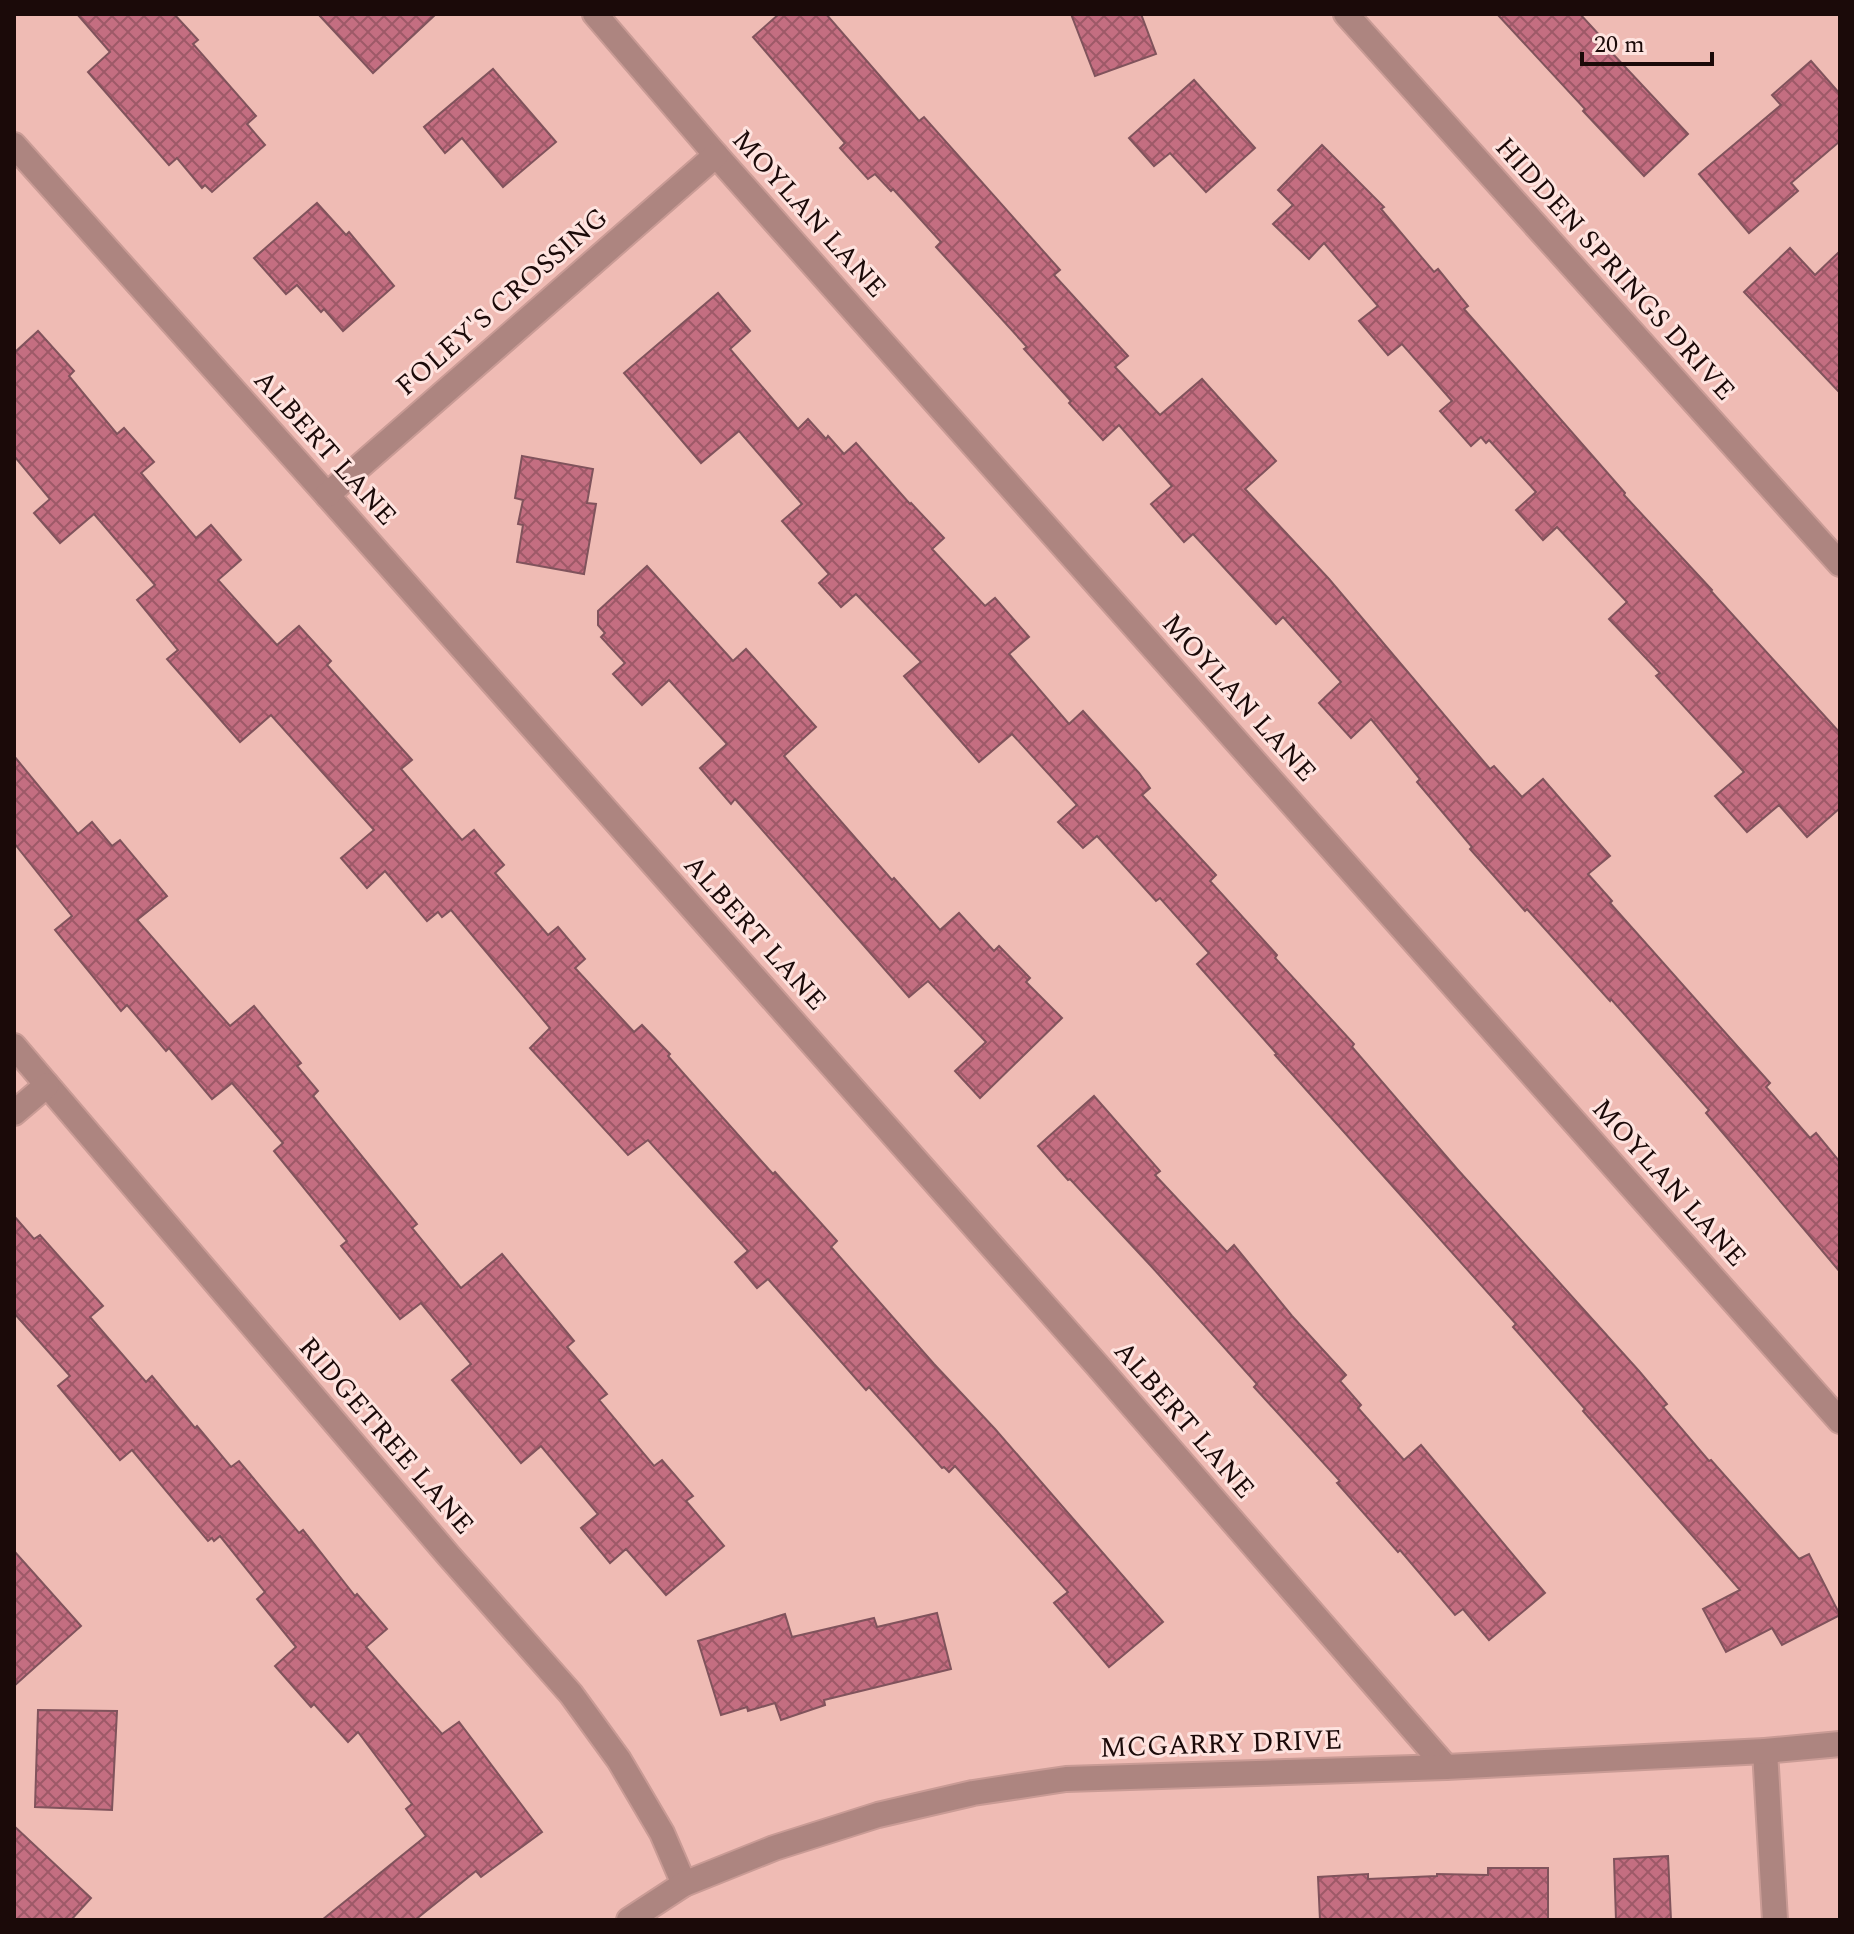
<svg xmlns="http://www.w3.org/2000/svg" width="1854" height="1934" viewBox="0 0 1854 1934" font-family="Spectral,serif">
	<defs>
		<pattern id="building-cross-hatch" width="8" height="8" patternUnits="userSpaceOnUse" patternTransform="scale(2)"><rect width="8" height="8" fill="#c46e81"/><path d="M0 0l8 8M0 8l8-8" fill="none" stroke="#9e5968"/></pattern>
	</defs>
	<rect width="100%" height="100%" fill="#efbbb4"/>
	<g fill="url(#building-cross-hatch)" stroke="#80535c" stroke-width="2">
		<polygon points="77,14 174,14 198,40 193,44 256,116 247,124 265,145 212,192 205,185 202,188 177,158 169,165 88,72 110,52"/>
		<polygon points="318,14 436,14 373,73"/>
		<polygon points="779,14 826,14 919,121 924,117 1060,270 1054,275 1128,356 1115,367 1160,415 1202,379 1276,461 1245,489 1329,579 1490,769 1494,766 1522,797 1543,779 1610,856 1588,874 1612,901 1610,903 1770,1083 1766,1087 1810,1138 1816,1133 1840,1162 1840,1272 1706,1113 1709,1110 1611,999 1610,1001 1527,909 1525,911 1470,849 1472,847 1417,782 1420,779 1371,719 1351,738 1319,703 1341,682 1283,617 1276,624 1193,534 1184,542 1151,504 1172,486 1119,425 1103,440 1069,403 1071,401 1024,349 1027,347 936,247 941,242 893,189 891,191 875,174 868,179 840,148 845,143 753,37"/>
		<polygon points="1071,14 1141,14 1156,54 1095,76"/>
		<polygon points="1497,14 1580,14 1614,51 1612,53 1688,134 1644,176 1583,111 1585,109"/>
		<polygon points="1811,61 1840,94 1840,141 1791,183 1798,191 1749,233 1699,174 1781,105 1772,95"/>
		<polygon points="493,69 556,142 503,187 462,138 445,153 424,127"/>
		<polygon points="1194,80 1255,148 1206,192 1170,153 1154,166 1129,138"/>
		<polygon points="1322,145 1384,207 1381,209 1434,272 1438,269 1468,306 1464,309 1625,493 1624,495 1712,590 1711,591 1840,733 1840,808 1807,837 1779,805 1747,832 1715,796 1744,772 1656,676 1660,673 1609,619 1627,602 1557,527 1543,540 1516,510 1536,492 1489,440 1486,443 1481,437 1471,446 1440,411 1452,401 1402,344 1388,355 1359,321 1378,306 1324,243 1309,259 1273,224 1293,205 1278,190"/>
		<polygon points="317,203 346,235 349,232 394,286 343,331 324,309 321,312 297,285 286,294 254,258"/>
		<polygon points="1790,248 1815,275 1840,251 1840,393 1744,292"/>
		<polygon points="718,293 750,331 730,349 798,429 808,419 826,439 828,436 844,454 856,443 910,504 911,503 944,538 932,549 985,606 995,598 1029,637 1009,654 1069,724 1083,711 1139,773 1150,788 1142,795 1216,875 1210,881 1277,955 1275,958 1354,1044 1352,1047 1458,1170 1639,1371 1667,1404 1663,1407 1709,1461 1711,1460 1799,1559 1809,1554 1840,1615 1782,1645 1772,1628 1726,1652 1703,1609 1740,1590 1583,1411 1585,1409 1513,1327 1516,1324 1275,1055 1277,1054 1197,964 1209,953 1160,898 1156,901 1097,836 1083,848 1058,822 1077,805 1012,734 979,762 904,676 921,662 856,594 841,607 819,583 829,574 782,521 802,504 739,431 701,463 624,373"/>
		<polygon points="38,331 74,371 69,376 117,434 124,428 154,462 141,473 196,538 211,525 241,560 218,580 277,645 299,626 331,661 327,665 412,760 401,769 462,840 474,830 504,865 495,873 548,935 558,927 585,959 575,968 634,1032 642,1025 670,1054 668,1056 773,1174 775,1172 837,1241 831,1247 934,1364 995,1429 1163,1622 1109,1667 1054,1603 1068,1592 955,1466 949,1472 944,1467 942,1468 869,1387 866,1390 768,1279 757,1288 735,1262 748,1251 648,1140 628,1155 530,1048 550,1028 451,910 442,917 438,912 427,921 385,871 367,888 341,858 374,830 271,715 240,742 167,659 178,650 137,600 155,585 94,514 60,543 34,513 50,499 14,456 14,353"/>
		<polygon points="522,456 593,469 587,503 596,504 584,574 517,562 523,525 518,524 523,500 515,498"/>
		<polygon points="647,566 733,661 746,649 816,727 784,756 892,880 894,878 940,930 959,913 994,951 999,946 1030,978 1026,982 1062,1018 980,1098 955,1071 986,1042 928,981 909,997 735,799 731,804 700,768 727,744 669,680 642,705 613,674 625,663 601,637 605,633 598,625 598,611"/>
		<polygon points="14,756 78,834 92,822 112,846 120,840 167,896 137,920 230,1026 254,1006 301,1063 297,1066 318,1091 313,1096 417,1224 412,1228 461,1288 502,1254 574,1341 567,1347 607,1394 599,1400 654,1466 662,1460 693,1496 686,1501 724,1546 666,1595 626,1549 610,1563 581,1528 598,1514 541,1446 521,1463 452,1380 471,1364 421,1303 400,1319 341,1246 347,1241 274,1151 283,1143 232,1083 212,1099 169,1048 166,1051 127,1005 121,1011 55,930 72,916 14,843"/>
		<polygon points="1094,1096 1160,1171 1155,1175 1227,1252 1234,1245 1292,1316 1346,1375 1340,1381 1361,1405 1358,1408 1404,1460 1421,1445 1545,1593 1489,1640 1463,1609 1455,1615 1400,1550 1398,1552 1337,1483 1340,1481 1254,1387 1257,1384 1151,1266 1070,1179 1068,1180 1038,1146"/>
		<polygon points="14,1216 34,1239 40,1235 103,1306 90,1317 146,1382 152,1376 195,1428 197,1426 231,1467 239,1461 299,1533 303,1530 355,1596 357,1594 387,1629 366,1647 442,1734 459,1722 542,1832 481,1877 476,1871 415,1920 322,1920 426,1836 406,1809 412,1804 358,1732 348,1742 314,1704 311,1707 275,1666 296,1647 257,1599 265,1592 220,1536 214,1541 212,1538 208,1541 132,1450 120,1460 58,1386 70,1376 14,1313"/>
		<polygon points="14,1551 81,1626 14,1686"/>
		<polygon points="937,1613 951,1669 824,1700 825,1705 781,1720 775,1703 748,1711 747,1707 721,1715 698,1641 785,1614 792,1637 874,1618 877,1627"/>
		<polygon points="38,1710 117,1711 112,1810 35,1807"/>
		<polygon points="14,1826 91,1898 71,1920 14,1920"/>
		<polygon points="1668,1856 1671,1920 1616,1920 1614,1859"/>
		<polygon points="1488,1868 1548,1868 1548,1920 1320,1920 1318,1877 1368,1874 1368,1879 1437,1876 1437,1874 1488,1875"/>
	</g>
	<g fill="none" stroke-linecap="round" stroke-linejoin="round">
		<defs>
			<g id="minor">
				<polyline points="595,14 716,155 1840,1421"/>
				<polyline points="1346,14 1840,564"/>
				<polyline points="14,145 327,495 1097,1365 1446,1767"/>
				<polyline points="327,495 716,155"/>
				<polyline points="14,1046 449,1556 571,1694 619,1760 662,1833 684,1884"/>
				<polyline points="14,1113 47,1085"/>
				<polyline points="1765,1751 1775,1920"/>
				<polyline points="629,1920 684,1884 774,1848 878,1815 973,1793 1066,1779 1446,1767 1765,1751 1840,1744"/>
			</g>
		</defs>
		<use href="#minor" stroke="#c99b95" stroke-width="28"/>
		<use href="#minor" stroke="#ad8580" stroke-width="24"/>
	</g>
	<g text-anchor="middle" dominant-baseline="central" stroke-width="6" stroke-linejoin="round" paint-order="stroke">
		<g font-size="28" fill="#1b0a09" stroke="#fee3df">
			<text transform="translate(809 214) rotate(48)">MOYLAN LANE</text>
			<text transform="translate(1615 269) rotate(48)">HIDDEN SPRINGS DRIVE</text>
			<text transform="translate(502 302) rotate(-41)">FOLEY'S CROSSING</text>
			<text transform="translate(325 448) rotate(48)">ALBERT LANE</text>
			<text transform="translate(1239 698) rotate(48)">MOYLAN LANE</text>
			<text transform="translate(755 933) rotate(48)">ALBERT LANE</text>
			<text transform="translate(1669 1183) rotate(48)">MOYLAN LANE</text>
			<text transform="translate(1184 1420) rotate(49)">ALBERT LANE</text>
			<text transform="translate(386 1436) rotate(49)">RIDGETREE LANE</text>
			<text transform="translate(1221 1744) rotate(-2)">MCGARRY DRIVE</text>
		</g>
	</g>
	<rect width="1854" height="1934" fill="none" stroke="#1b0a09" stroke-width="32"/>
	<path d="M1582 52v12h130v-12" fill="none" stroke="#1b0a09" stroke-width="4"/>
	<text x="1594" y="52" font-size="24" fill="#1b0a09" stroke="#fee3df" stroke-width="6" paint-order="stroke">20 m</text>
</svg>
